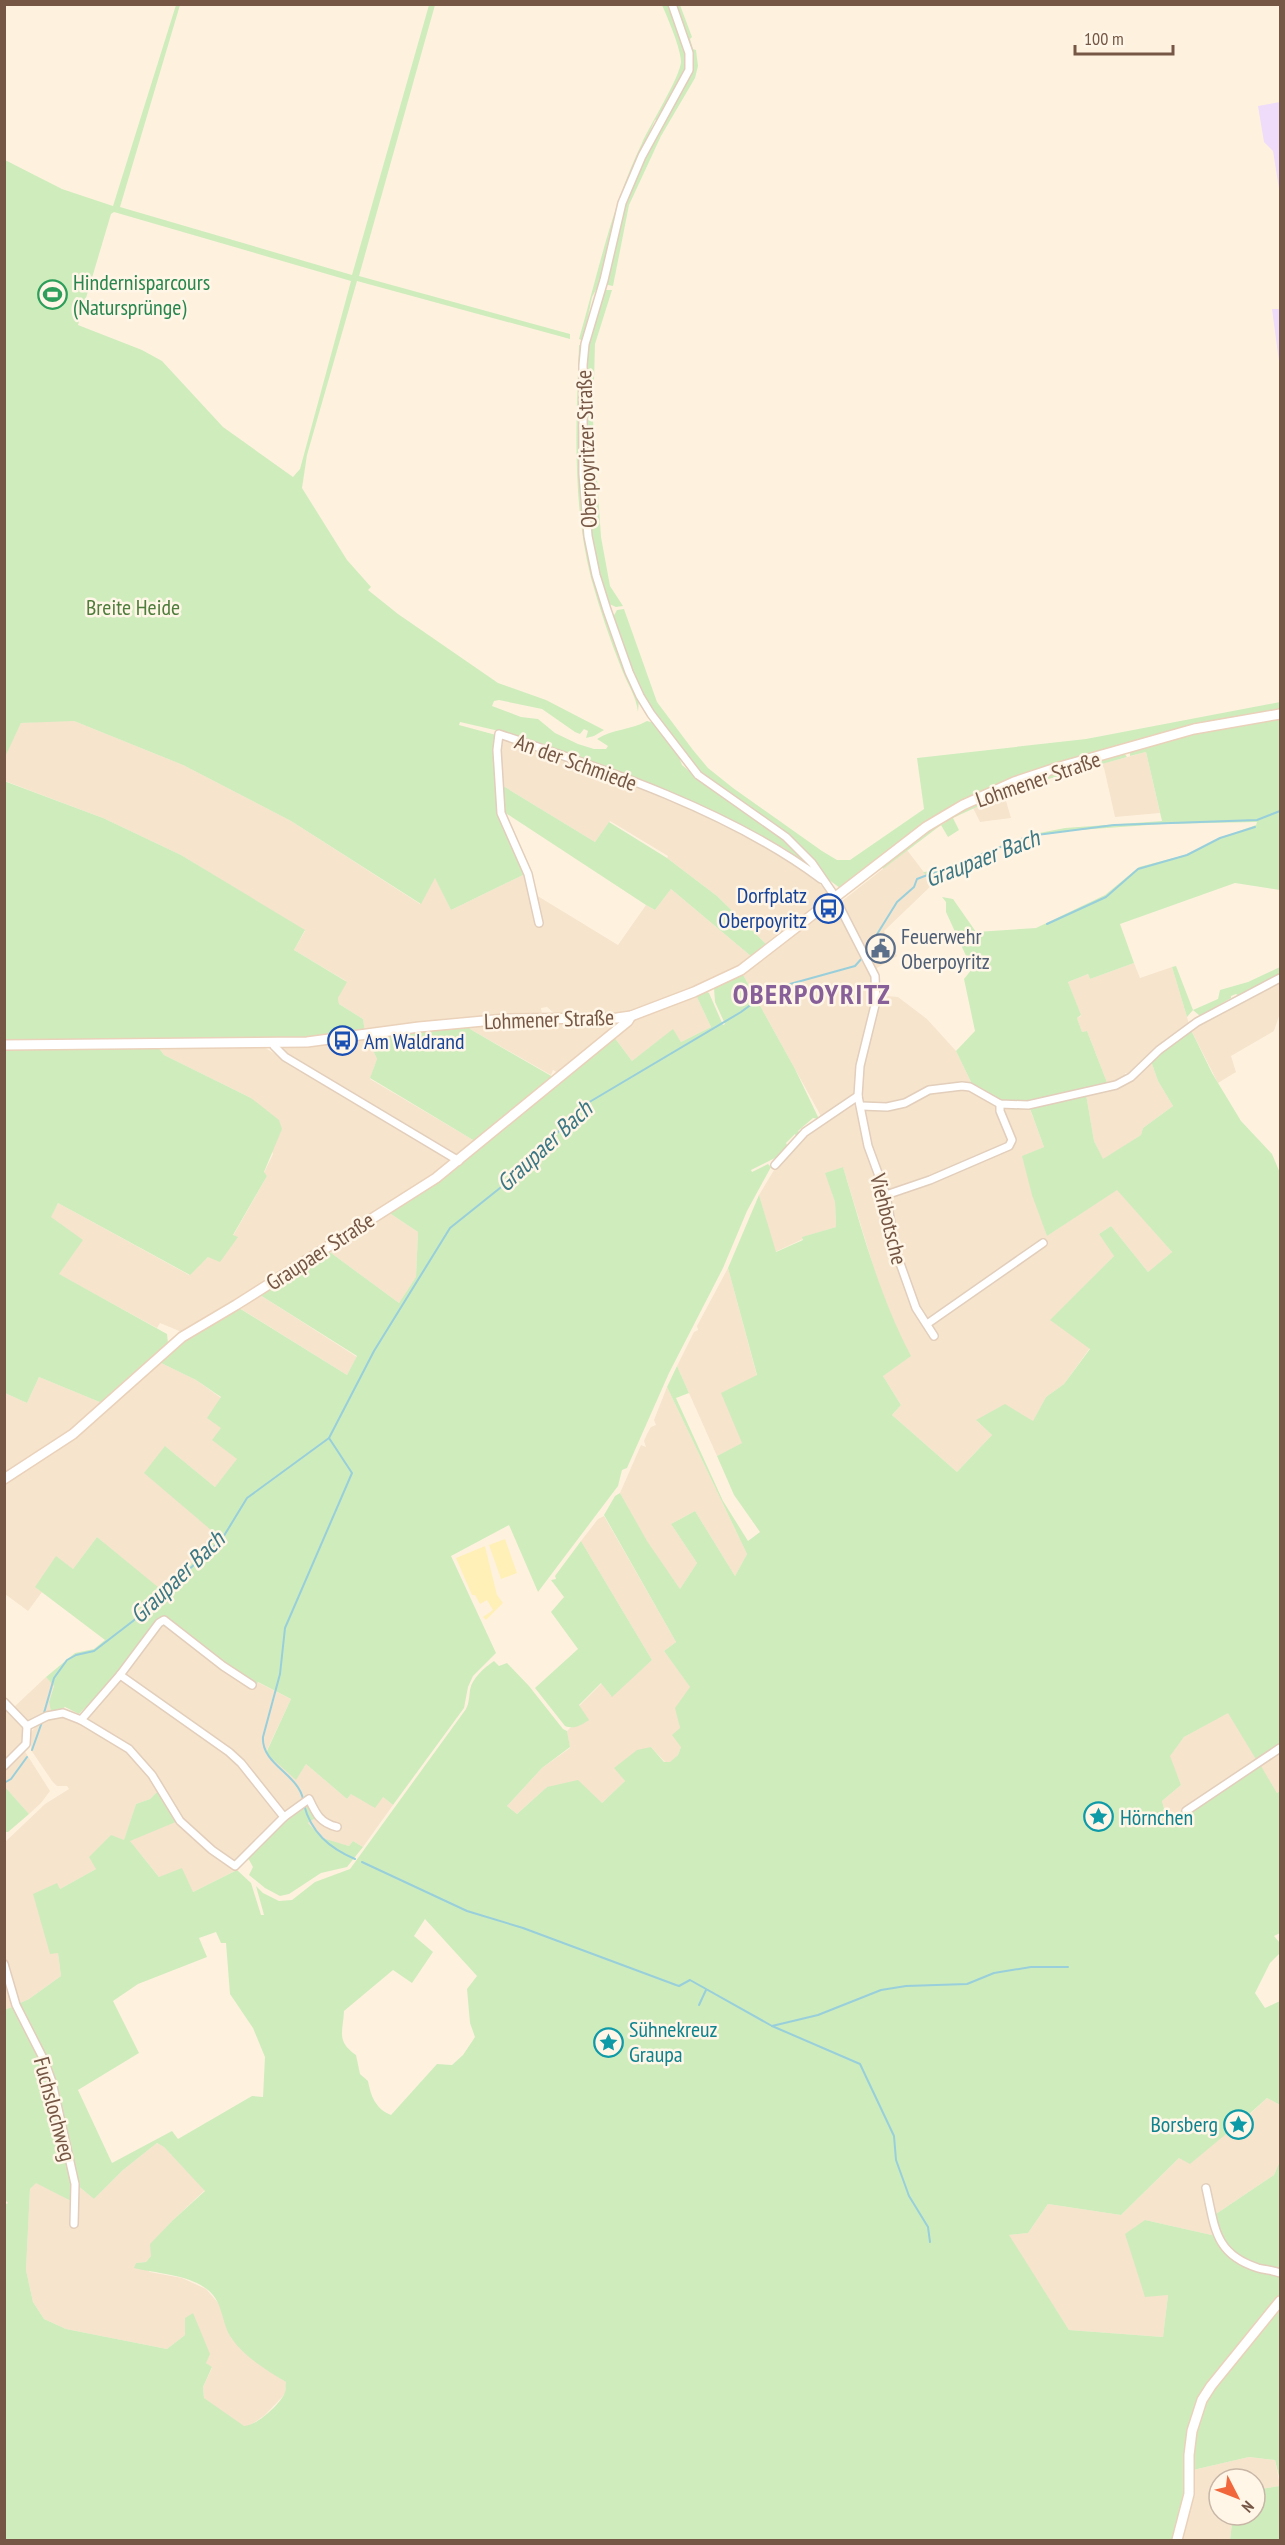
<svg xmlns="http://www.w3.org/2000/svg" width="1285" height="2545" viewBox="0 0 1285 2545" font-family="'PT Sans Narrow',sans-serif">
	<rect width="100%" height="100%" fill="#fef2df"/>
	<g fill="#f6e4cd">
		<polygon points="51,721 74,721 183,765 291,821 420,904 435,877 451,910 525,874 531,894 536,895 618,945 646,905 655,910 671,889 752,957 724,976 628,1013 616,1015 555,1014 547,1007 541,1008 542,1014 365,1032 363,1019 339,1004 338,998 346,981 294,950 305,931 181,855 103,818 5,781 4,757 21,723"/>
		<polygon points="503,737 558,755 676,803 744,835 773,849 812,875 828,893 827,897 767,945 717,896 667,858 668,856 610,821 595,842 500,784 500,739"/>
		<polygon points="1146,752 1160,813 1115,817 1104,768 1101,764"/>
		<polygon points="1004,794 1011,818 980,822 973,808"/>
		<polygon points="907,850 933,884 884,931 897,956 877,968 880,992 887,996 898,997 927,1019 956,1051 972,1084 1028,1104 1044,1147 1023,1156 1047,1236 1117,1189 1172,1252 1148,1272 1111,1226 1099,1234 1115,1255 1051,1320 1090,1348 1064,1384 1046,1397 1033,1422 976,1420 992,1435 957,1472 892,1415 901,1405 883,1376 891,1318 881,1291 843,1167 826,1173 835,1202 836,1227 803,1237 803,1239 775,1252 759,1195 777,1165 822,1118 742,973 818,915 820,916 830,910 832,913 836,911 839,915 844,911 842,901"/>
		<polygon points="1134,963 1140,978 1172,967 1189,1024 1132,1073 1125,1073 1126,1078 1108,1085 1087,1031 1082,1032 1077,1018 1081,1016 1068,982 1088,974 1090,979"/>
		<polygon points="1280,980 1280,1013 1274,1031 1231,1056 1236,1072 1218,1083 1190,1028"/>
		<polygon points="696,995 711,1027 681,1042 673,1030 632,1061 614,1037 637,1018"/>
		<polygon points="506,1021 622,1021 560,1074 553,1070 551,1075 470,1029 470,1024"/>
		<polygon points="368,1039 377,1059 370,1079 478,1143 456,1156 287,1054 282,1048 283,1046 329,1042 331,1044"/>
		<polygon points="262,1046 452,1160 435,1175 184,1333 160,1323 157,1328 58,1274 51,1216 58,1203 189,1275 208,1257 237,1237 233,1236 267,1176 264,1173 273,1154 251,1098 164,1055 158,1047"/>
		<polygon points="1151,1061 1158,1081 1173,1106 1143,1128 1141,1135 1103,1160 1094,1141 1086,1094 1117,1087"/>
		<polygon points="388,1212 418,1232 416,1277 399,1303 327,1250"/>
		<polygon points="728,1268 757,1376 743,1443 717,1456 677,1366 694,1332 698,1330 697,1326"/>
		<polygon points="260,1295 357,1357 347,1375 241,1309"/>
		<polygon points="157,1361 196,1380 221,1398 221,1428 238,1459 215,1487 165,1446 219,1536 164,1593 97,1537 73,1569 56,1557 36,1587 42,1592 28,1611 5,1594 5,1483 36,1462"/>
		<polygon points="39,1377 102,1403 71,1430 5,1476 5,1393 27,1403"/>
		<polygon points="667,1387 747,1554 735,1576 695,1511 671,1524 697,1563 680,1589 646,1541 620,1493 641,1445 646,1447 644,1441 647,1434 651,1427 656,1425 654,1420"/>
		<polygon points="604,1516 676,1642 664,1651 691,1688 676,1708 680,1728 681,1747 678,1755 670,1763 665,1762 651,1747 615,1768 625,1781 602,1803 547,1787 517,1814 507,1806 542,1768 570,1748 567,1731 570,1728 580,1725 579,1706 602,1683 611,1696 652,1660 581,1541 598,1519"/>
		<polygon points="163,1623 253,1688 257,1682 291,1699 266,1752 296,1779 306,1764 347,1799 351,1794 383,1797 393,1805 363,1847 353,1841 349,1846 322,1839 308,1823 318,1815 313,1796 309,1795 231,1866 237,1870 193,1892 160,1878 129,1840 160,1789 150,1799 136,1804 124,1841 96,1869 60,1889 50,1953 58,1953 61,1976 29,1999 18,2004 5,1956 4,1843 45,1804 69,1789 67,1786 57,1786 52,1781 31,1750 31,1732 38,1724 62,1716 88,1726 91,1722 87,1716"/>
		<polygon points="46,1677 54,1685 49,1702 51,1712 27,1722 13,1708"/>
		<polygon points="4,1706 24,1729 23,1742 5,1762"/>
		<polygon points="1228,1712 1236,1723 1280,1746 1280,1791 1277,1793 1257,1761 1167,1821 1162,1801 1181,1785 1169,1756 1184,1737"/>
		<polygon points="24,1750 50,1791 41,1803 29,1814 5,1787 4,1770"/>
		<polygon points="4,1976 15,2006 5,2010 4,2010"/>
		<polygon points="1267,2098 1280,2105 1280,2161 1274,2175 1213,2216 1216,2236 1145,2220 1168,2295 1163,2337 1069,2330 1008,2235 1028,2233 1048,2204 1121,2215 1179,2158 1236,2123 1243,2116 1247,2117"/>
		<polygon points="157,2143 164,2147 205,2190 173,2220 151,2244 151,2256 146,2262 136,2263 150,2272 182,2278 206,2289 220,2305 231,2338 261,2366 286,2382 285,2394 265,2415 248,2427 239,2425 204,2398 203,2387 212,2368 206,2363 185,2318 185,2335 167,2349 66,2329 44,2319 33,2302 26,2270 30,2189 36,2182 73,2202 77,2185 94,2199 123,2170"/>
		<polygon points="1249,2457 1275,2460 1280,2486 1255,2490 1255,2479 1219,2479 1219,2515 1233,2515 1230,2540 1173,2540 1185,2464 1193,2470"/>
	</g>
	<g fill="#efdcfa">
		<polygon points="1280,102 1280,195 1273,151 1264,142 1258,106"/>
		<polygon points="1272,309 1280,309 1280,369"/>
	</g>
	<g fill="#cfecbd" fill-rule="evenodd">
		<path d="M176 5H180L120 207 352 275 429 5H435L359 276 570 334V339L357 281 307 455 302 488 347 560 371 587 368 590 398 614 498 683 546 700 604 730 594 736 586 738 588 731 584 729 580 734 575 732 542 709 499 700 494 701 492 706 521 717 538 719 555 733 578 744 594 749H606L608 746 597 739C612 729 631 730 647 721L654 723 677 752 682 765 706 785 785 839 817 873 784 848 760 835 758 837 734 824 499 731 460 722 459 725 496 735 498 813 525 874 451 910 435 878 421 904 291 821 183 765 74 721 21 723 5 757V160L62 189 113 206ZM114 212 351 281 300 469 293 477 223 427 162 361 142 350 78 325 111 214Z"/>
		<path d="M662 5H670C677 24 693 53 685 74 680 89 667 105 658 119L655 120 618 203 603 277 592 297 583 341 579 339C598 273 612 205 642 143 649 127 682 74 681 61 680 46 668 19 662 5Z"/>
		<polygon points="675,5 680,5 692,37 690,39 693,49 696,50 698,66 695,78 661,136 629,205 613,286 608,285 606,282 618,222 633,178 692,69 691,53"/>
		<polygon points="606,290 612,290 595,344 593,420 601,537 610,586 623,606 616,607 607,603 590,536 586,473 586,366 588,344 601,294"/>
		<path d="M579 345 583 346 587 536 639 699 638 712C636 696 628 685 622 670 610 640 600 610 591 578 572 503 576 422 579 345Z"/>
		<polygon points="624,609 657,702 693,750 708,768 733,788 822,851 837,860 850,860 924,809 917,758 1086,739 1280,702 1280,711 1198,725 960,803 840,888 825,877 813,860 700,774 643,697 631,672 612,619 617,610"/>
		<polygon points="1280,718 1280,890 1235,883 1120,924 1134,963 1090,979 1088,974 1068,982 1081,1015 1077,1018 1082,1032 1087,1031 1108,1085 1028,1104 1000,1101 972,1084 956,1051 975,1031 964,979 972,969 946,912 946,902 942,897 953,899 976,932 1036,928 1105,895 1139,867 1185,855 1220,838 1256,825 1257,822 1163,824 1065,831 1029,837 935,873 931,880 923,872 933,871 1029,835 1065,828 1162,821 1146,752 1130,756 1130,751 1199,731"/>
		<polygon points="1124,753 1127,757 1027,785 986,803 984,799 1034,778"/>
		<polygon points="4,781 103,818 181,855 305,930 294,950 347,982 338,998 339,1004 363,1019 365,1032 308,1039 5,1042"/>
		<polygon points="500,784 595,842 609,822 667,858 717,896 767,945 752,957 671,889 655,910 646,905 504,812"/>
		<polygon points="980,802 981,805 953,818 959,830 948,837 941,825 883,869 882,866 939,823 941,825 946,822 944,820"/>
		<polygon points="1176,966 1193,1010 1218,999 1220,990 1248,982 1280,967 1280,977 1239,996 1236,994 1231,996 1231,998 1200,1016 1193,1010 1187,1017 1172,967"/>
		<polygon points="742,973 795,1069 819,1119 813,1118 798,1131 801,1134 797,1138 795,1134 786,1143 788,1147 779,1156 751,1170 752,1172 768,1164 771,1167 747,1211 723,1268 669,1373 627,1468 622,1470 618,1486 538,1592 509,1525 451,1556 496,1653 473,1676 468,1687 464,1708 393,1805 383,1797 375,1808 351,1794 347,1799 306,1764 296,1780 266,1753 291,1699 258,1682 256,1685 224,1665 169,1619 164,1619 90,1707 86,1707 79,1714 65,1707 61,1710 51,1712 49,1702 54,1686 46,1677 75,1653 94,1649 105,1640 35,1587 56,1556 73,1569 97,1537 164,1592 218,1536 144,1473 165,1446 215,1487 237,1459 212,1440 221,1428 207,1418 221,1397 196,1380 157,1361 183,1341 239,1308 347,1375 357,1356 260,1295 327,1250 399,1303 416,1277 418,1232 388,1212 438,1179 482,1146 614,1037 632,1061 673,1029 681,1042 711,1027 696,995 706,991 709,993 723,1025 725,1024 715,1002 714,988"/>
		<polygon points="470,1024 470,1029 553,1077 478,1143 370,1078 377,1059 367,1037"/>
		<path d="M1190 1028 1212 1073 1241 1121 1272 1154 1280 1173V1746L1258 1761 1277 1793 1280 1791V1933L1274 1936 1280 1943V1953L1270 1963 1255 1993 1265 2008 1280 2001V2105L1267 2098 1246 2117 1243 2116 1237 2120V2125L1190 2164 1179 2158 1121 2215 1048 2204 1028 2233 1009 2235 1069 2330 1163 2337 1168 2295 1145 2297 1125 2234 1145 2220 1216 2236 1213 2216 1274 2175 1280 2161V2296L1202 2393 1187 2440 1183 2504 1173 2540H5L4 2205 8 2203 4 2199V2010L15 2006 50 2083 73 2187V2202L36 2183 30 2189 26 2270 33 2302 44 2319 66 2329 167 2349 185 2335V2318L193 2313 210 2354 206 2363 212 2367 203 2387 204 2398 244 2426C255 2427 282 2403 285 2392 286 2389 285 2386 286 2382 267 2371 245 2357 232 2339 221 2324 224 2303 208 2290 188 2274 158 2274 134 2268L136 2263 146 2262 151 2256 150 2244 173 2220 205 2191 164 2147 157 2143 123 2170 94 2199 77 2185 55 2082 18 2004 29 1999 61 1976 58 1953 50 1954 33 1894 57 1883 60 1889 96 1869 89 1857 111 1835 124 1840 136 1804 150 1799 159 1790 178 1821 130 1841 159 1877 182 1868 193 1892 237 1870 251 1883 261 1915H264L256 1886 263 1893 279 1901 292 1900 315 1882 350 1869 466 1709C469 1703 469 1698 470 1690 472 1678 484 1668 494 1661L499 1666 507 1663 529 1686 563 1729 567 1731 570 1747 542 1768 507 1806 517 1814 547 1787 578 1780 602 1803 625 1781 614 1768 637 1750 651 1747 664 1762H670L678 1755 681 1747 672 1735 680 1728 675 1708 690 1687 664 1651 676 1642 604 1515 615 1496 620 1493 647 1541 680 1589 697 1563 671 1524 695 1511 735 1576 747 1554 667 1387 677 1366 689 1393 676 1398 723 1501 748 1541 760 1532 734 1495 717 1456 742 1443 721 1393 757 1375 728 1268 759 1195 776 1252 803 1240 802 1237 836 1227 835 1202 825 1173 843 1167C863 1233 879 1295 911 1356L883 1376 901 1405 892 1415 957 1472 992 1435 976 1420 1005 1404 1033 1421 1046 1397 1064 1384 1090 1349 1050 1320 1114 1256 1099 1234 1111 1226 1148 1272 1172 1252 1117 1190 1047 1236 1032 1195 1022 1156 1044 1147 1029 1106 1086 1094 1094 1141 1103 1159 1141 1135 1143 1128 1173 1106 1158 1081 1151 1061ZM1228 1713 1257 1761 1167 1820 1162 1801 1181 1785 1170 1756 1184 1737ZM425 1919 477 1976 467 1989 470 2023 475 2037 463 2055 452 2065 437 2064 391 2115C376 2109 371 2097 368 2081L360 2074 356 2055C336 2041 343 2032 344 2011L393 1970 412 1983 433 1952 414 1936ZM216 1932 221 1943H226L230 1994 253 2028 265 2057 263 2097 252 2096 178 2139 172 2131 112 2163 78 2090 139 2053 113 2001 138 1984 207 1957 199 1938Z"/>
		<polygon points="158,1047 164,1055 251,1098 279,1120 282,1129 264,1172 267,1176 233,1235 238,1237 220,1262 208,1257 190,1275 58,1203 51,1217 83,1240 59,1274 167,1334 168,1343 102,1403 39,1377 27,1403 5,1393 5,1048"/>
		<path d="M581 1541 652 1660 612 1697 601 1683 579 1705 589 1720C581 1725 575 1730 565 1726L535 1688 578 1649 551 1612 564 1597 551 1580 556 1579 555 1576Z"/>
		<polygon points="5,1787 29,1814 8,1832 5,1832"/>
		<polygon points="307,1803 315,1818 308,1823 322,1838 349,1846 353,1841 363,1847 347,1867 321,1873 289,1894 280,1896 265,1888 249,1875 253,1867 248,1858 283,1821"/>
		<path d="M1280 2307V2481L1275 2460 1249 2457 1193 2470C1191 2391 1239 2366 1280 2307Z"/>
		<polygon points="1280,2486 1280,2540 1230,2540 1233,2515 1255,2515 1255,2490"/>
	</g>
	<g fill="#fff0b8">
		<polygon points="505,1539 517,1573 501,1579 489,1545"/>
		<polygon points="485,1546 497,1595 503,1603 486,1620 483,1617 493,1610 487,1600 480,1604 475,1595 472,1595 456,1558"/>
	</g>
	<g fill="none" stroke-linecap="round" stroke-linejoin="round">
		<g stroke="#98cfdb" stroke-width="2">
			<polyline points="1047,924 1106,897 1138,869 1187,855 1220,838 1255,827"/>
			<polyline points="866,952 897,902 914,887 917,879 1029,836 1114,825 1257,820 1280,811"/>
			<polyline points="44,1713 54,1678 67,1660 76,1655 94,1651 133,1621 222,1539 247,1498 329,1438 374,1351 450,1228 525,1168 581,1107 741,1012 772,989 855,966 863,957"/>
			<polyline points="32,1750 42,1722"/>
			<polyline points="4,1783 11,1779 27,1757"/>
			<path d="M303 1799C298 1774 261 1764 263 1737L280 1674 285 1628 352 1473 329 1438"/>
			<path d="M304 1805C311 1832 329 1848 355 1859"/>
			<polyline points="362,1862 467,1911 523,1928 676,1985 679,1986 690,1980 772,2026 860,2064 894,2136 896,2160 909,2196 928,2227 930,2242"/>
			<polyline points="699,2005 706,1990"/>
			<polyline points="772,2026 818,2015 881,1990 906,1986 967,1984 994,1973 1031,1967 1068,1967"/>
		</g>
		<defs>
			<g id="street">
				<polyline points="672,4 689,53 689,70 642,156 622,203 604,280 585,344 583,365 583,474 588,536 596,575 607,610 629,672 640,696 651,714 698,775 786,837 812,863 832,892 875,976 876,1001 860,1066 858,1096 868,1146 886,1195 896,1252 916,1308 934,1336"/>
				<path d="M539 923 528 874 501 813 497 750 499 734C605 769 732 812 821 879"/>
				<polyline points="273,1043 274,1046 285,1057 459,1161"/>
				<polyline points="861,1106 887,1107 905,1103 929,1090 962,1086 970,1087 1000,1104 1028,1105 1116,1085 1131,1077 1159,1050 1197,1022 1280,978"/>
				<polyline points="775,1165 805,1132 858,1096"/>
				<polyline points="886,1195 930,1180 1009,1146 1012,1140 1000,1111 1000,1104"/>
				<polyline points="927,1324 1043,1243"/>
				<polyline points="120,1675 229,1752 241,1763 284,1817"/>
				<polyline points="4,1702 27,1726"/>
				<polyline points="81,1720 120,1675 159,1623 164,1620 223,1666 252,1685"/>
				<path d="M27 1726 47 1716 63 1713 81 1720 129 1749 152 1775 180 1821 212 1850 235 1866 284 1817 309 1799C316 1814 320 1823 337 1827"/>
				<polyline points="4,1766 26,1744 27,1726"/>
				<polyline points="1186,1811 1280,1748"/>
				<polyline points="4,1964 16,2005 44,2060 52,2082 75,2184 74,2224"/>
				<path d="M1206 2188C1215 2227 1214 2254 1258 2268 1265 2270 1273 2270 1280 2273"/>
			</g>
			<g id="secondary">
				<polyline points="4,1045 307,1042 419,1027 505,1019 617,1018 631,1016 694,992 741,970 926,827 963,805 1014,782 1056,768 1194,729 1280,714"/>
				<polyline points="4,1479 73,1434 182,1337 236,1305 436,1178 628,1021 631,1016"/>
				<polyline points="1177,2540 1189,2494 1189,2455 1192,2431 1202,2400 1211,2386 1280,2301"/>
			</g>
		</defs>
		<use href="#street" stroke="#e2cebb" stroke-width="10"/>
		<use href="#secondary" stroke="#ead1ba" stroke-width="12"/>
		<use href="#street" stroke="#fff" stroke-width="7"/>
		<use href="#secondary" stroke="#fff" stroke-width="9"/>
	</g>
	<defs>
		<symbol id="stadium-ring" viewBox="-11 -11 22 22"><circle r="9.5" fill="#fff6e7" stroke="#2e9e5b" stroke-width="1.5"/><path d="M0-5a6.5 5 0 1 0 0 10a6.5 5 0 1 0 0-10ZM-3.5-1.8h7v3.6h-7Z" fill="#2e9e5b"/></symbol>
		<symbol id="bus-ring" viewBox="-11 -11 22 22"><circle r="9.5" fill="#fff6e7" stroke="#1a4fb4" stroke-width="1.5"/><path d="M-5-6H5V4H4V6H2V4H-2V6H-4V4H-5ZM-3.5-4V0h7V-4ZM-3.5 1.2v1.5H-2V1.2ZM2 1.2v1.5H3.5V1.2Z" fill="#1a4fb4"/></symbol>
		<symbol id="civic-ring" viewBox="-11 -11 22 22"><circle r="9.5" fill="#fff6e7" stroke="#5c6f8a" stroke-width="1.5"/><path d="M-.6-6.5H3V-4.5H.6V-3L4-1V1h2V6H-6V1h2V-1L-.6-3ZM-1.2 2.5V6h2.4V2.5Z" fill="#5c6f8a"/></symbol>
		<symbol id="sight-ring" viewBox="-11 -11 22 22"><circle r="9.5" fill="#fff6e7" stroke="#0f9aa8" stroke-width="1.5"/><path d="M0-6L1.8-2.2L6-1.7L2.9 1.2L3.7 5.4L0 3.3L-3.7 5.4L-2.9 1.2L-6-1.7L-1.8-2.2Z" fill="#0f9aa8"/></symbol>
	</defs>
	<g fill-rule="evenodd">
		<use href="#stadium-ring" x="36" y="278" width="33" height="33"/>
		<use href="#bus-ring" x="812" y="892" width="33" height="33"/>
		<use href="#civic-ring" x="864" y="932" width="33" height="33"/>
		<use href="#bus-ring" x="326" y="1024" width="33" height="33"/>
		<use href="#sight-ring" x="1082" y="1800" width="33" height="33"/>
		<use href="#sight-ring" x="592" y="2026" width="33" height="33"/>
		<use href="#sight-ring" x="1222" y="2108" width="33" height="33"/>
	</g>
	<g text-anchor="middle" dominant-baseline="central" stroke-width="5" stroke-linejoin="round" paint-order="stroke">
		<g font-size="22" fill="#27864d" stroke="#fff6e7" text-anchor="start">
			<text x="73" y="282">Hindernisparcours<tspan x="73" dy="25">(Natursprünge)</tspan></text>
		</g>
		<g font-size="22" fill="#765745" stroke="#fff6e7">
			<text transform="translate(586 449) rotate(-92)">Oberpoyritzer Straße</text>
			<text transform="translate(576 762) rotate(20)">An der Schmiede</text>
			<text transform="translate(1038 779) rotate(-19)">Lohmener Straße</text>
			<text transform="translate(549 1019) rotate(-2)">Lohmener Straße</text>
			<text transform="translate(889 1219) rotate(76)">Viehbotsche</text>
			<text transform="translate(320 1251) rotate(-33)">Graupaer Straße</text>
			<text transform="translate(55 2109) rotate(75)">Fuchslochweg</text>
		</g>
		<g font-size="22" fill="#4e7d3c" stroke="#fff6e7">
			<text x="133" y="607">Breite Heide</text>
		</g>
		<g font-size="22" fill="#164399" stroke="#fff6e7" text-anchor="end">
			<text x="807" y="895">Dorfplatz<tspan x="807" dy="25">Oberpoyritz</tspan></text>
			<text x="364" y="1041" text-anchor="start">Am Waldrand</text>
		</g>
		<g font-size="22" fill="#4e5e75" stroke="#fff6e7" text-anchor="start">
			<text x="901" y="936">Feuerwehr<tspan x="901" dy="25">Oberpoyritz</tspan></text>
		</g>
		<g font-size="22" fill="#0d838f" stroke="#fff6e7" text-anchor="start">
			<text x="1120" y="1817">Hörnchen</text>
			<text x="629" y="2029">Sühnekreuz<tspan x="629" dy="25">Graupa</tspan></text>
			<text x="1218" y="2124" text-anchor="end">Borsberg</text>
		</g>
		<g font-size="24" font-style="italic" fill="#3b7784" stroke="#fff6e7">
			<text transform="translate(982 858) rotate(-21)">Graupaer Bach</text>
			<text transform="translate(544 1146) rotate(-43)">Graupaer Bach</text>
			<text transform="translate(177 1577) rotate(-44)">Graupaer Bach</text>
		</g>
		<g font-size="28" font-weight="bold" letter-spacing="1.5" fill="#87609a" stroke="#fff6e7">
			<text x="812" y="993">OBERPOYRITZ</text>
		</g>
	</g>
	<rect width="1285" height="2545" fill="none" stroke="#765745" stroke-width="12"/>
	<g transform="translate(1237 2497) rotate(132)"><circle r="28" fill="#fff6e7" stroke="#c8b6a6" stroke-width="1.5"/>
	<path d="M0-4.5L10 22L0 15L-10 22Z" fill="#f1673b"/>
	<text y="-9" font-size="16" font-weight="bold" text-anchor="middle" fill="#765745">N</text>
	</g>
	<path d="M1075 45v9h98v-9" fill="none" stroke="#765745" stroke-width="3"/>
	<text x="1084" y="45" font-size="18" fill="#765745" stroke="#fff6e7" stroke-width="4.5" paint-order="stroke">100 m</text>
</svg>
